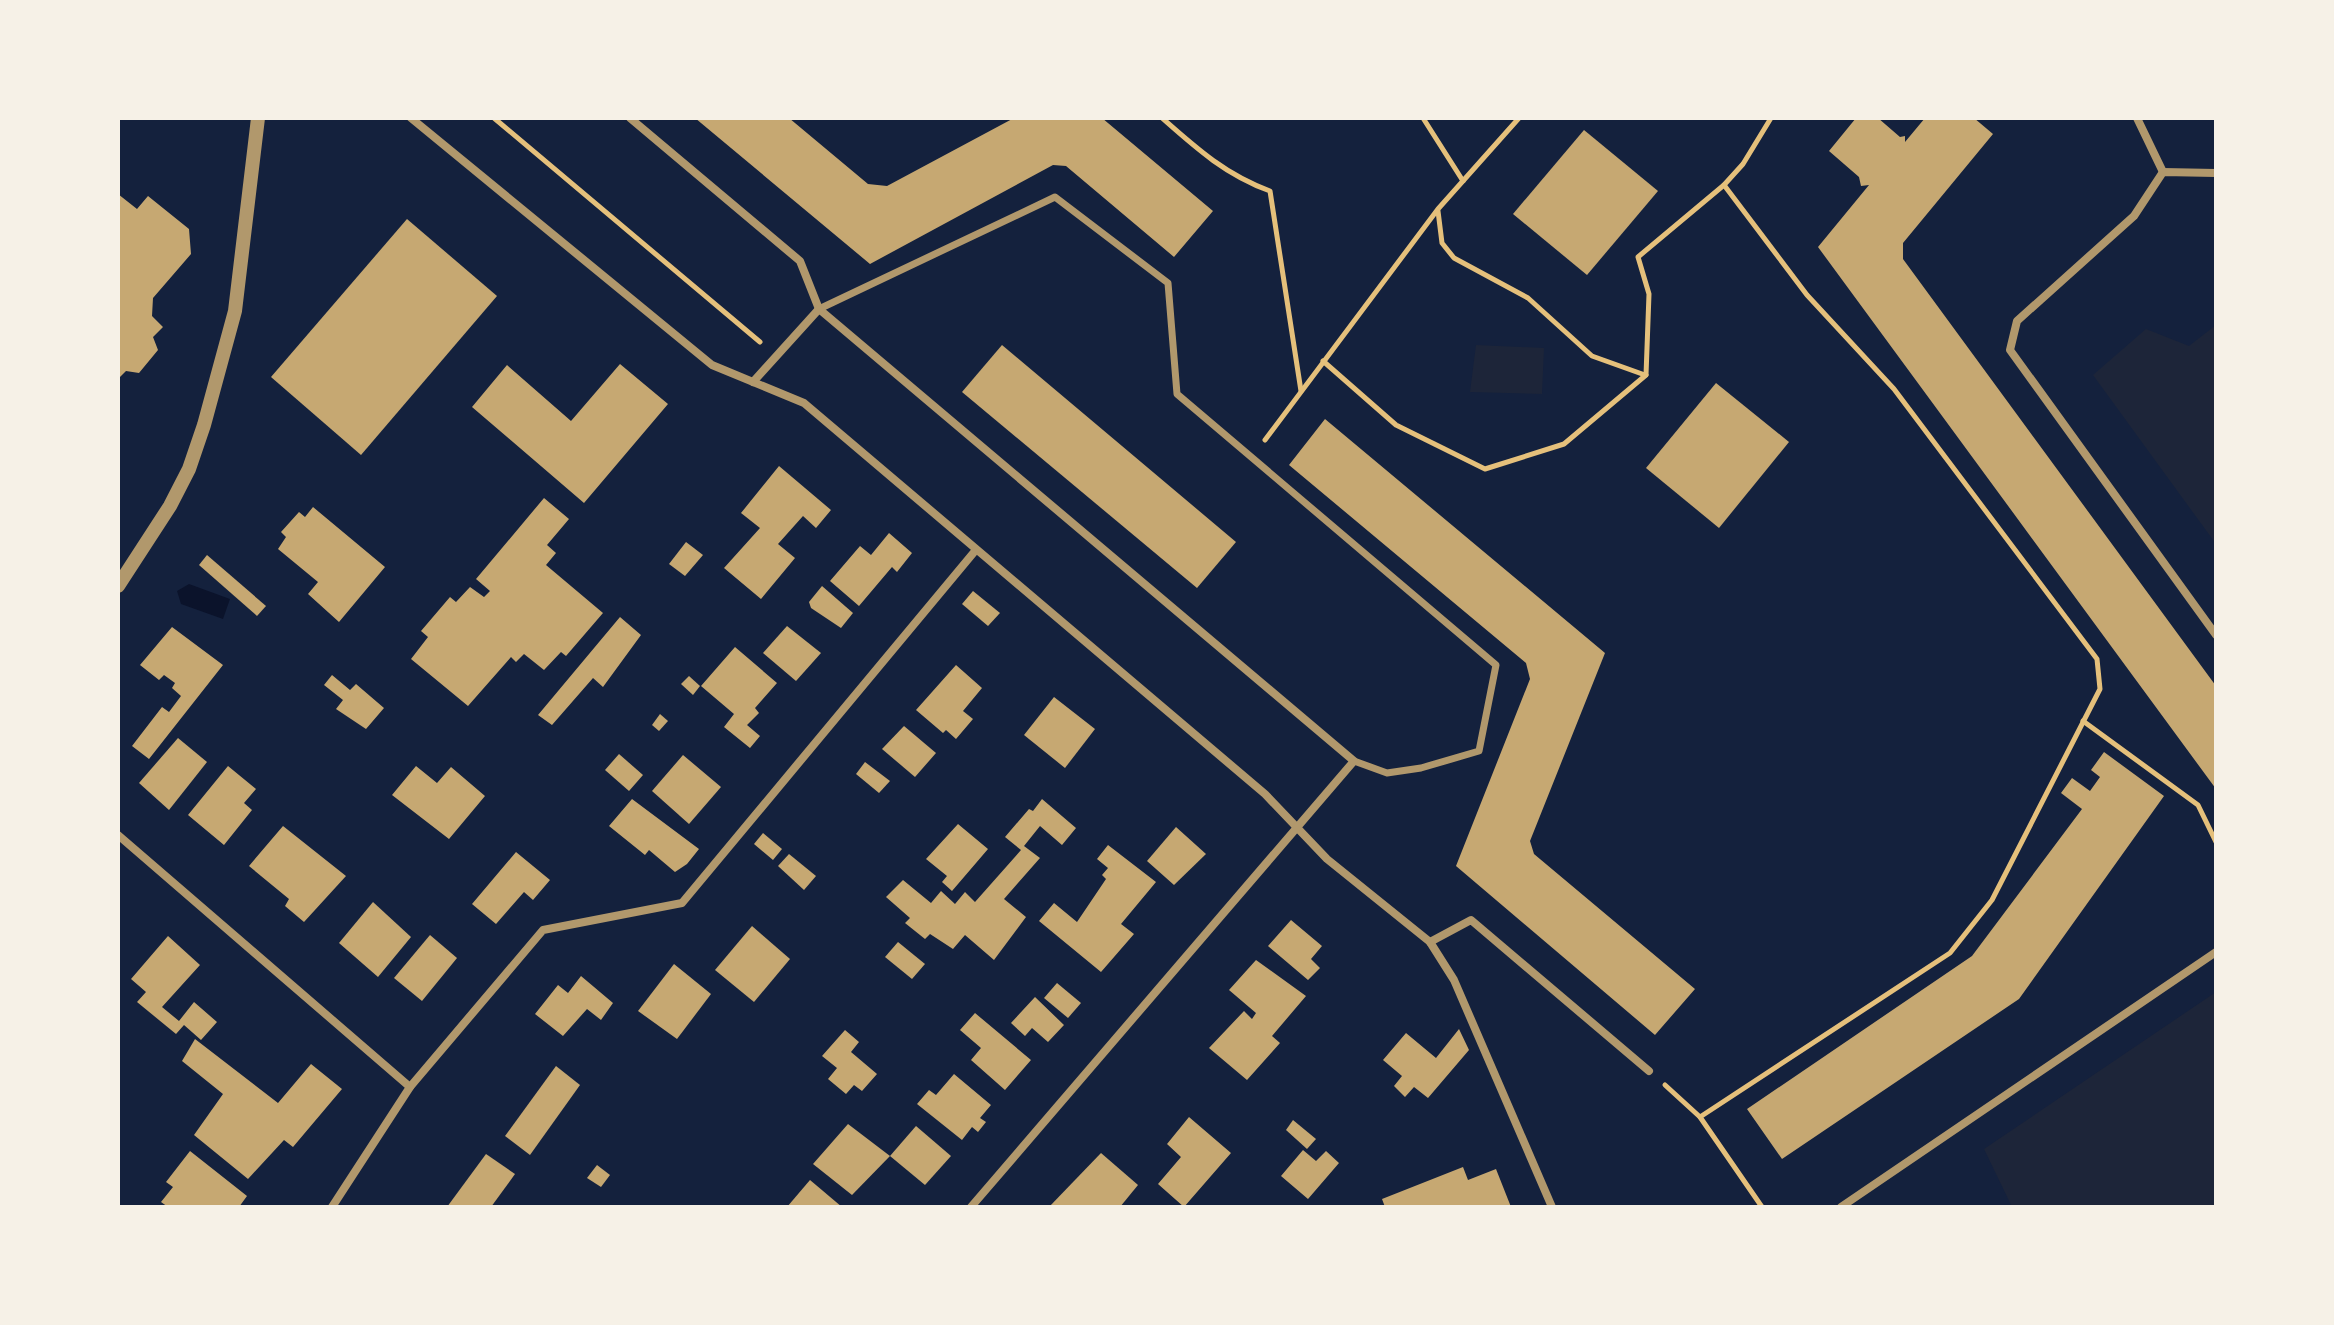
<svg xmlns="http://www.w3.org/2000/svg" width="2334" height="1325" viewBox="0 0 2334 1325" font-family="'PT Sans',sans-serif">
	<rect width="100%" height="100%" fill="#14213d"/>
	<g fill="#1d2539">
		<polygon points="2216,325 2216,544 2093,375 2146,329 2189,346"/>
		<polygon points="1476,345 1544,348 1542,394 1470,392"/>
		<polygon points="2216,992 2216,1207 2012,1207 1984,1149"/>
	</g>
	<polygon fill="#0b132b" points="189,584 230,599 223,619 181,604 177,591"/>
	<g fill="#c6a872">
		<polygon points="695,118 789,118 868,184 887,186 1014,118 1102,118 1213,211 1174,257 1066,166 1053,165 870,264"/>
		<polygon points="1856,118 1878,118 1900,137 1905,136 1905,142 1925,118 1974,118 1993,134 1903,243 1903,259 2216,686 2216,789 1818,247 1869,185 1861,186 1859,177 1829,151"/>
		<polygon points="1584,130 1658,191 1587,275 1513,214"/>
		<polygon points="118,194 137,209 148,196 189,229 191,254 153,298 152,316 163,327 153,337 158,350 139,373 126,371 118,379"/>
		<polygon points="407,219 497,296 361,455 271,377"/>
		<polygon points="1002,345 1236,542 1197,588 962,392"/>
		<polygon points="620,364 668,404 584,503 472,407 507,365 571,421"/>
		<polygon points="1716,383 1789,442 1719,528 1646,468"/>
		<polygon points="1325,419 1605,653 1530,841 1534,854 1695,989 1655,1035 1456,866 1530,679 1526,663 1289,465"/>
		<polygon points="779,466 831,510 816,528 803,516 778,544 795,558 761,599 724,568 760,528 741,513"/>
		<polygon points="544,498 569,519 547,545 556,553 546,565 603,613 566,656 561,652 544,670 524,654 516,662 511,657 468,706 411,659 428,637 421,631 450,597 456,602 470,587 484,597 490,591 476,579"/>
		<polygon points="313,507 385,567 339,622 308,594 318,582 278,549 286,537 281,532 299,512 305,517"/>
		<polygon points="889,533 912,553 897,572 892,567 859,606 830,581 860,546 871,555"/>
		<polygon points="686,542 703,555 685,576 669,564"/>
		<polygon points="207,555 266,606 257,616 199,565"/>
		<polygon points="822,586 853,613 841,628 811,608 809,602"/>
		<polygon points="973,591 1000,613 988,626 962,604"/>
		<polygon points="620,617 641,635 603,687 593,678 552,725 538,715"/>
		<polygon points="787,626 821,653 796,681 763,653"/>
		<polygon points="172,627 223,665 149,759 132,746 162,707 169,712 181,696 172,688 175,683 164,675 159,680 140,665"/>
		<polygon points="735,647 777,683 755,708 759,713 747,725 760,736 750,748 724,727 734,714 701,686"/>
		<polygon points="956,665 982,688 963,711 973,719 956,739 946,730 943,733 916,710"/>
		<polygon points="332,675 350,690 356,684 384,708 366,729 336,709 343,700 324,685"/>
		<polygon points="689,676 700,686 693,695 681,684"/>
		<polygon points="1054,697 1095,729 1065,768 1024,735"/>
		<polygon points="660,714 668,721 659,731 652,725"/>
		<polygon points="904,726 936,753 915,777 882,749"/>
		<polygon points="178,738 207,762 169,810 139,783"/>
		<polygon points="2104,752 2164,796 2019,999 1782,1159 1747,1109 1972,956 2082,809 2061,793 2072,778 2090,791 2100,777 2091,770"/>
		<polygon points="619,754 643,775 629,791 605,770"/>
		<polygon points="683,755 721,787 689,824 652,791"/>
		<polygon points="865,762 890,781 879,793 856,774"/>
		<polygon points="228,766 256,789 244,803 252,810 224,845 188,815"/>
		<polygon points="416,766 437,783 451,767 485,796 449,839 392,795"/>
		<polygon points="632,799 699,849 687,864 675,872 649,850 645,855 609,826"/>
		<polygon points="1042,799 1076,828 1062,845 1040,826 1024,846 1040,858 1004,899 1026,917 994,960 965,935 953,949 930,934 925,939 905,923 910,918 886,897 903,880 931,903 941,891 955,904 965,892 975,902 1021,850 1005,837 1029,809 1033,811"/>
		<polygon points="958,824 988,849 952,891 942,882 947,876 926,859"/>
		<polygon points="283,826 346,876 304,922 285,906 289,899 249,866"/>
		<polygon points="1176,827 1206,854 1174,885 1147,861"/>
		<polygon points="763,833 782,849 773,860 754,844"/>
		<polygon points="1108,845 1156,882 1121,924 1134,934 1101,972 1039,921 1054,903 1077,922 1106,879 1102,875 1108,868 1097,859"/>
		<polygon points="516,852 550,880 533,900 524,892 496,924 472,904"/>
		<polygon points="789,854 816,876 804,890 778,866"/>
		<polygon points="373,902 411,937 378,977 339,943"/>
		<polygon points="1291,920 1322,946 1311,959 1320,968 1308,980 1268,946"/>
		<polygon points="752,926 790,959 754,1002 715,970"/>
		<polygon points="430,935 457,958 422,1001 394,978"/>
		<polygon points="168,936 200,965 162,1007 179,1021 194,1002 217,1022 201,1040 184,1025 176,1034 137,1002 146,992 131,979"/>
		<polygon points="898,942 925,964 912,979 885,957"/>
		<polygon points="1256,960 1306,996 1272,1036 1280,1043 1247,1080 1209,1048 1244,1011 1252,1019 1256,1013 1229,990"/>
		<polygon points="674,964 711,994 677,1039 638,1011"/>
		<polygon points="581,976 613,1003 601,1020 587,1009 563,1036 535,1014 558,985 568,993"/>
		<polygon points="1057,983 1081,1003 1068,1018 1044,998"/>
		<polygon points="1035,997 1064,1025 1048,1042 1032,1028 1025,1036 1011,1023"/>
		<polygon points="975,1013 1031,1060 1005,1090 971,1060 981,1048 960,1030"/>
		<polygon points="1459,1029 1469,1050 1428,1098 1414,1087 1405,1097 1394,1086 1402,1076 1383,1060 1406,1033 1436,1058"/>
		<polygon points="845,1030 859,1042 851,1052 877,1074 862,1091 854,1085 846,1094 828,1079 837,1068 822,1056"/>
		<polygon points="195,1039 278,1103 311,1064 342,1089 293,1147 284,1140 248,1179 194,1135 223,1094 182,1061"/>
		<polygon points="556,1066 580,1085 530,1155 505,1136"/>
		<polygon points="954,1074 991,1105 980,1118 986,1122 978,1132 972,1127 962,1140 917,1104 929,1090 936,1095"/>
		<polygon points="1189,1117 1231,1153 1184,1207 1158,1184 1181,1157 1167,1144"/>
		<polygon points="1293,1120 1316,1139 1307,1149 1286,1130"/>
		<polygon points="848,1124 890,1156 852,1195 813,1164"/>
		<polygon points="916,1126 951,1156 925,1185 890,1156"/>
		<polygon points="1303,1150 1316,1161 1326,1151 1339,1163 1308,1199 1281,1176"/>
		<polygon points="190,1151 247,1196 239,1207 168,1207 161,1202 173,1187 166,1182"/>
		<polygon points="1101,1153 1138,1185 1120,1207 1049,1207"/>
		<polygon points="486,1154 515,1174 491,1207 447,1207"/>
		<polygon points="597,1165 610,1175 601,1187 587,1178"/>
		<polygon points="1463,1167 1468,1180 1496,1169 1511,1207 1385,1207 1382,1199"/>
		<polygon points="810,1180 842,1207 787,1207"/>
	</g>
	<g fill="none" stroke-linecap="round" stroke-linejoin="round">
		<g stroke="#e5c07b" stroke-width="5">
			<polyline points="494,118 760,342"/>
			<path d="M1162 118C1197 149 1226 175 1270 191L1301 391"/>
			<polyline points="1423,118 1463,181"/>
			<polyline points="1724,185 1807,295 1894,389 2097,659 2100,689 1992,900 1950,953 1700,1117 1762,1207"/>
			<polyline points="1438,211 1442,243 1454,258 1528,298 1592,356 1645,375"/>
			<polyline points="1323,361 1396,425 1485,469 1564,444 1646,375"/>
			<polyline points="1646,375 1649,294 1638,257 1724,185 1743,164 1771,118"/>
			<polyline points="1265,440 1438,209 1519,118"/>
			<polyline points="2083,721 2198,805 2216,842"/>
			<polyline points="1665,1085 1700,1117"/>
		</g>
		<polyline stroke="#b1986c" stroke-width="7" points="819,309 1055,197 1168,283 1177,394 1496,665 1479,751 1421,768 1387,773 1354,761"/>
		<g stroke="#b1986c" stroke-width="8">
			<polyline points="411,118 712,365 804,403 1265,794 1327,859 1430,942 1454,980 1552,1207"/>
			<polyline points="630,118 800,261 819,309"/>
			<polyline points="2137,118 2163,172"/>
			<polyline points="2216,173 2163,172 2134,216 2017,321 2010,350 2216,635"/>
			<polyline points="753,382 819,309 1354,761 971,1207"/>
			<polyline points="118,835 410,1087"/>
			<polyline points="1430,942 1471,920 1649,1071"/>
			<polyline points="332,1207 410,1087 543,930 682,903 975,551"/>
			<polyline points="1841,1207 2216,952"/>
		</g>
		<polyline stroke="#b1986c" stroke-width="14" points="118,586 170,506 189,469 204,425 235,311 258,118"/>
	</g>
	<rect width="2334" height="1325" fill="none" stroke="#f6f1e7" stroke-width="240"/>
</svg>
